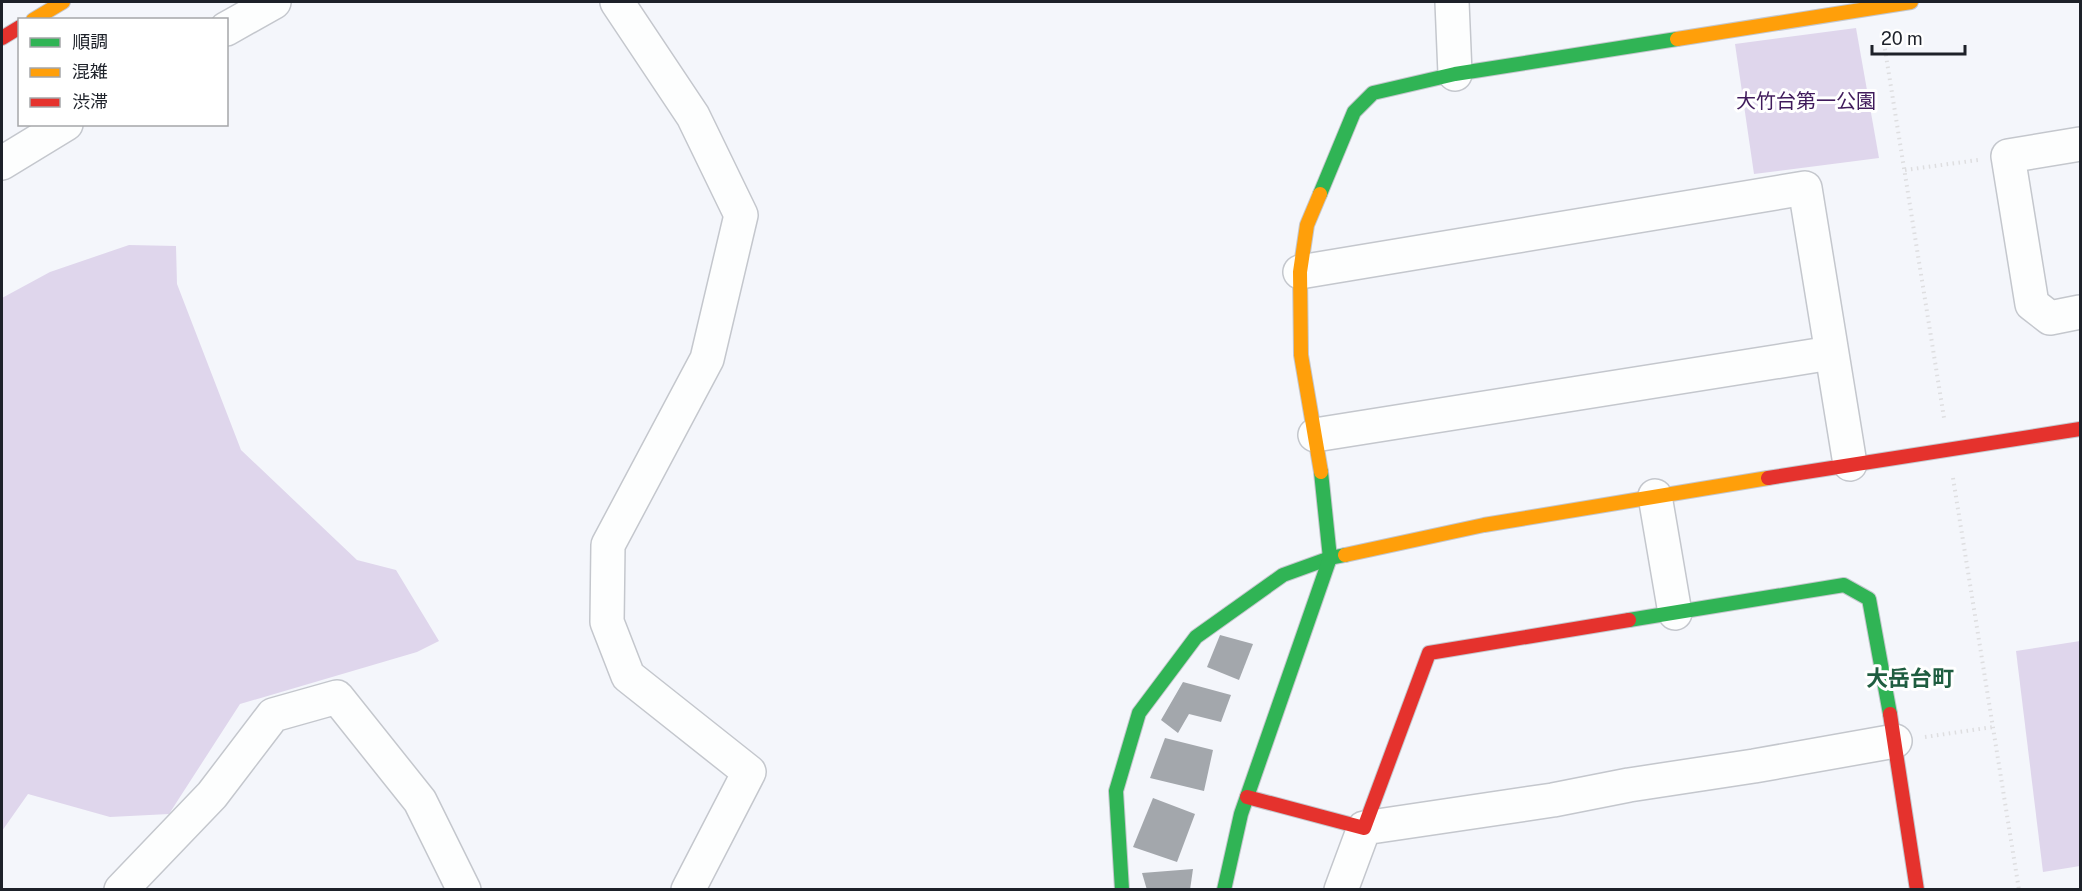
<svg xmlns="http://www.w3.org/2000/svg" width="2082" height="891" viewBox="0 0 2082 891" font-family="'Public Sans','Noto Sans JP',sans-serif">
	<rect width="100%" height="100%" fill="#f4f6fb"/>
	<g fill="#dfd6ec">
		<polygon points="1856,28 1879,158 1754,174 1735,44"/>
		<polygon points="129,245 176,246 177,284 241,450 357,560 396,570 439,641 417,652 240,704 169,814 110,817 28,794 2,831 2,298 50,272"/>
		<polygon points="2080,641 2080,866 2043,872 2016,651"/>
	</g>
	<g fill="#a3a7ac">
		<polygon points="1220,635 1253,644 1239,680 1207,667"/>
		<polygon points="1183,682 1231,695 1221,722 1189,714 1178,733 1161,720"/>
		<polygon points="1165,738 1213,750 1204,791 1150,778"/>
		<polygon points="1153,798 1195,814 1177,862 1133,847"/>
		<polygon points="1193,869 1190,890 1147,890 1142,873"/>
	</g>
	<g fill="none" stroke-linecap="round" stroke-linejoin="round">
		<defs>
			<g id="street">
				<polyline points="617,2 693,116 741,215 707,359 608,545 607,622 628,676 749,772 688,890"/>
				<polyline points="1452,2 1455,74"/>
				<polyline points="226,29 274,2"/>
				<polyline points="2080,144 2008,156 2032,304 2050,318 2080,312"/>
				<polyline points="2,163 66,124"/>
				<polyline points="1300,272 1805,188 1850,464"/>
				<polyline points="1315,435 1831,353"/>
				<polyline points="1655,496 1675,613"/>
				<polyline points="121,890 212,795 273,715 337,697 420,801 464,890"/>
				<polyline points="1341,890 1364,828 1553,800 1629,785 1754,766 1895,741"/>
			</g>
			<g id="fast">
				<polyline points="1320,194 1354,112 1373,93 1455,74 1677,39"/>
				<polyline points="1629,620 1844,585 1869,599 1890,714"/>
				<polyline points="1122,890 1116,791 1139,713 1196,637 1283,575 1330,558 1345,555"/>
				<polyline points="1224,890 1241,814 1330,558 1321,472"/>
			</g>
			<g id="slow">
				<polyline points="33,20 63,2"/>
				<polyline points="1677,39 1911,2"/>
				<polyline points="1320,194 1307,225 1300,272 1301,355 1321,472"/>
				<polyline points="1345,555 1484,525 1768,478"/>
			</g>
			<g id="jam">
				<polyline points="2,38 20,27"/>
				<polyline points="1768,478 2080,429"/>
				<polyline points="1890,714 1917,890"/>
				<polyline points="1247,797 1364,828 1429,653 1629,620"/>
			</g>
		</defs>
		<use href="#street" stroke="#c4c7cd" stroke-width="36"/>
		<use href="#fast" stroke="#c4c7cd" stroke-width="16"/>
		<use href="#slow" stroke="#c4c7cd" stroke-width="16"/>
		<use href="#jam" stroke="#c4c7cd" stroke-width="16"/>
		<g stroke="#dedee0" stroke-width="4" stroke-dasharray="1.5 4.5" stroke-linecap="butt">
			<polyline points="1883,37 1944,418"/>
			<polyline points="1905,170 1978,160"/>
			<polyline points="1953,478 2019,890"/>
			<polyline points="1925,737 1993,727"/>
		</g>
		<use href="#street" stroke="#fdfefe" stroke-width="33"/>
		<use href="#fast" stroke="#30b455" stroke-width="14"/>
		<use href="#slow" stroke="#ff9f0a" stroke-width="14"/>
		<use href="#jam" stroke="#e5322d" stroke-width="14"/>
	</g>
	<g text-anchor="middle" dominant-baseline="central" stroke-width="6" stroke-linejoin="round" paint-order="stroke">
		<g font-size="20" fill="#401b5c" stroke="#fff">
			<text x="1806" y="101">大竹台第一公園</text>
		</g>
		<g font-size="22" font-weight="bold" fill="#1f5d40" stroke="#fff">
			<text x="1910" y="678">大岳台町</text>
		</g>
	</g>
	<rect width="2082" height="891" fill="none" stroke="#1d2129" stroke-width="6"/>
	<rect x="18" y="18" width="210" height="108" fill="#ffffff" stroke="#a5a6a9" stroke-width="1.5"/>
	<rect x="30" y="38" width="30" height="9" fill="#30b455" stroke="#a5a6a9" stroke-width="1.5"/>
	<text x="72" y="48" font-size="18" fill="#1d2129">順調</text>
	<rect x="30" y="68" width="30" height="9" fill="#ff9f0a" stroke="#a5a6a9" stroke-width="1.5"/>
	<text x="72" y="78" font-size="18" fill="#1d2129">混雑</text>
	<rect x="30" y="98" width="30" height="9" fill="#e5322d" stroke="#a5a6a9" stroke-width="1.5"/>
	<text x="72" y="108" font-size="18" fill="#1d2129">渋滞</text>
	<path d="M1872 45v9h93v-9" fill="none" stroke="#1d2129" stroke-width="3"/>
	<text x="1881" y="45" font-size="18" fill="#1d2129" stroke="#ffffff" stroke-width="4.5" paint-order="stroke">20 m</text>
</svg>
